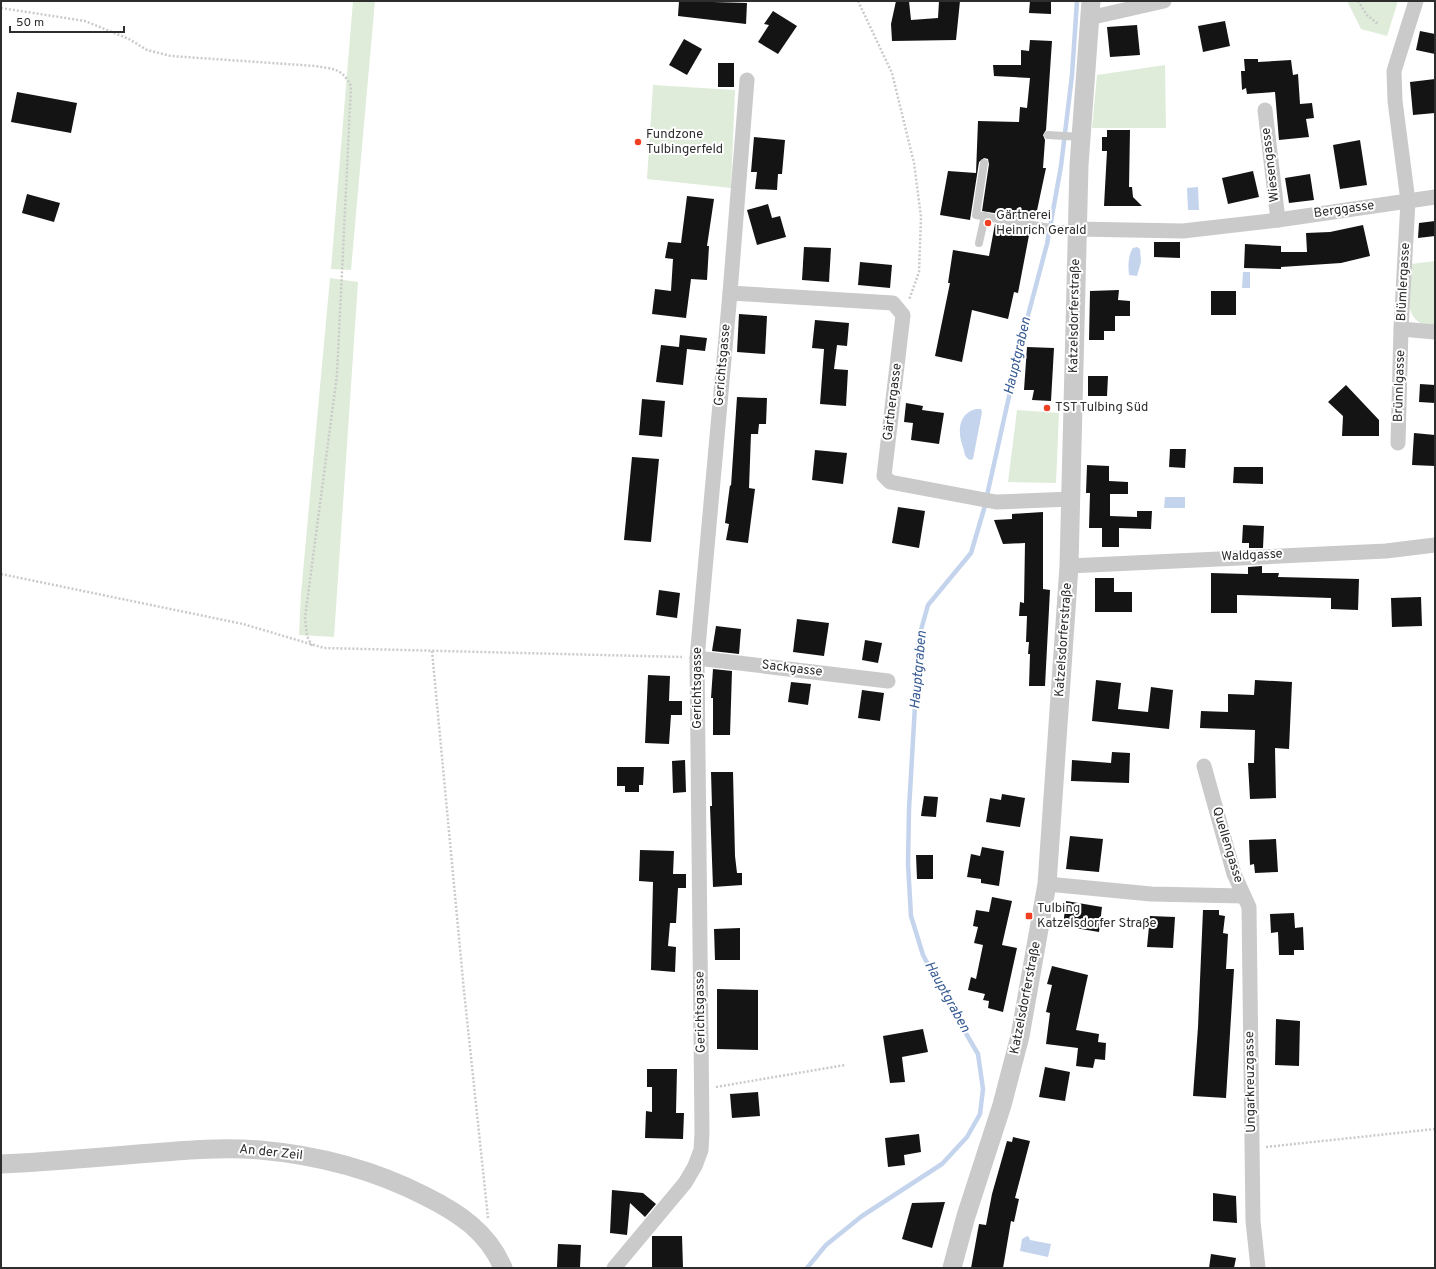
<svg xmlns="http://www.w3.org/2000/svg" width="1436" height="1269" viewBox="0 0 1436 1269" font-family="Overpass,sans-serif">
	<rect width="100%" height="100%" fill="#fff"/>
	<g fill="#dfecd9">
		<polygon points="353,1 375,1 351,270 331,269"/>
		<polygon points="1347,1 1398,1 1387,36 1361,29"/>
		<polygon points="1165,65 1166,128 1092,128 1097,75"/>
		<polygon points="653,85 735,90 731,188 647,179"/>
		<path d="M1435 261V327C1430 326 1424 325 1420 323 1402 311 1410 282 1411 264Z"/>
		<polygon points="330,278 358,282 334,637 299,635 301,594"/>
		<polygon points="1017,410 1059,413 1056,483 1008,482"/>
	</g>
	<g fill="#c4d4ed">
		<polygon points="1198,187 1199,210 1188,210 1187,188"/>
		<path d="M1137 247 1140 249 1141 262 1137 276 1129 275C1128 266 1128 255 1133 248Z"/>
		<polygon points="1243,272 1250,272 1250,288 1242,288"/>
		<path d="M976 409H981L982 412 973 459 970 460C964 457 965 453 963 447 958 433 957 414 976 409Z"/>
		<polygon points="1165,497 1185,497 1185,508 1164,508"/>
		<polygon points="1027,1236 1029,1237 1030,1240 1051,1244 1048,1257 1020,1251 1022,1239"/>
	</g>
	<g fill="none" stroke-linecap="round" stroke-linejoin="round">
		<polyline stroke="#c4d4ed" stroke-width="4.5" points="807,1268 826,1245 862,1216 942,1164 967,1137 980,1114 983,1089 978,1054 946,999 923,955 911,916 908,864 909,809 919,637 928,605 971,553 984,509 1022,338 1047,244 1061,166 1072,75 1077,1"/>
	</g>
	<g fill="#141414">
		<polygon points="679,1 747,3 746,24 678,16"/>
		<polygon points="896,1 909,1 911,20 938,18 939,1 960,1 956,40 892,41 891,24"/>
		<polygon points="1030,1 1051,1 1051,14 1029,13"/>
		<polygon points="773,11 797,26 778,54 758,42 769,25 764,24"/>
		<polygon points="1225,21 1230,46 1203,52 1198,26"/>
		<polygon points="1137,25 1140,55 1110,57 1107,27"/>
		<polygon points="1420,31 1435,34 1435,54 1416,50"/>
		<polygon points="684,39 702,49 687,75 669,65"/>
		<polygon points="1030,40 1052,41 1046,130 1043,135 1045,140 1043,168 1046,168 1035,220 982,211 989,164 988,159 984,158 979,162 970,220 940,215 948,171 976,173 978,121 1019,122 1020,107 1027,108 1030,78 994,76 993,65 1021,65 1021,50 1029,51"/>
		<polygon points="1244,59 1258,59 1258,62 1291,60 1293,75 1298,74 1300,104 1312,103 1314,118 1306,119 1309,137 1279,140 1275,92 1247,94 1246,88 1242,90 1241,71 1245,71"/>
		<rect x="718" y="63" width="16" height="24"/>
		<polygon points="1435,79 1435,113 1413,115 1410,82"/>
		<polygon points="17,92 77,103 71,133 11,122"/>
		<polygon points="1107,130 1130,130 1129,187 1132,187 1133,197 1142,206 1104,206 1107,151 1102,151 1102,137 1107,137"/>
		<polygon points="754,137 785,140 782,174 778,174 777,190 755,189 757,172 751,172"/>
		<polygon points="1360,140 1367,185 1340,189 1333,145"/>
		<polygon points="1253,171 1259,197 1228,204 1222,178"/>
		<polygon points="1310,174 1314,200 1289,203 1285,178"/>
		<polygon points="27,194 60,203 54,222 22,213"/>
		<polygon points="687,196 714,199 707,246 709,246 707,280 691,279 686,318 652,314 655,289 671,291 673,259 665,258 668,242 681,243"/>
		<polygon points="768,204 772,218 780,216 786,237 757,245 747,210"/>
		<polygon points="1435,221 1435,236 1418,238 1419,223"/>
		<polygon points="995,224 1030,230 1018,293 1014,292 1008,319 972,310 962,362 935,356 950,283 948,283 953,250 989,256"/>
		<polygon points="1363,225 1370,256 1341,263 1281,267 1281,269 1244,268 1245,244 1281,246 1281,252 1307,252 1306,233 1330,232"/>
		<polygon points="1154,242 1180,242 1180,258 1154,257"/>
		<polygon points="804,247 831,248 829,282 802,280"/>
		<polygon points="860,262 892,265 890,288 858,285"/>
		<polygon points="1119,290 1118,300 1130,301 1130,316 1115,316 1115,331 1104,331 1104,340 1089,340 1090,291"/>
		<rect x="1211" y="291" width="25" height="24"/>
		<polygon points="739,314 767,316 765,354 737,352"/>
		<polygon points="815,320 849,323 847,346 837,345 834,369 848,370 846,406 820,404 824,349 812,348"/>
		<polygon points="680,335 707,338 705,351 687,349 683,385 656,382 661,345 679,347"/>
		<polygon points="1027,347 1054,348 1051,401 1032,400 1034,390 1024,390"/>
		<polygon points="1088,376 1108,376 1107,396 1088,396"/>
		<polygon points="1420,384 1435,385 1435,403 1419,402"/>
		<polygon points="1346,385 1379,420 1379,436 1342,436 1343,416 1328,402"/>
		<polygon points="737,397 767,398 766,424 759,424 758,434 751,434 749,488 755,489 748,543 726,540 729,524 725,523 730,485 731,486"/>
		<polygon points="642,399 665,401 662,437 639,435"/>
		<polygon points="906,403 923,406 922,410 944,413 939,444 911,440 913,423 904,422"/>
		<polygon points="1414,433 1435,435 1435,466 1412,465"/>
		<polygon points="1170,449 1186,449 1185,468 1169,467"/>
		<polygon points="815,450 847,453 843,484 812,480"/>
		<polygon points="632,457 659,459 651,542 624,540"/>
		<polygon points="1087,465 1109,466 1109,481 1128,482 1128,494 1110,494 1110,516 1137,517 1137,511 1152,511 1151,529 1119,528 1119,547 1102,547 1102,528 1089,528 1090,493 1086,493"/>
		<polygon points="1234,467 1263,467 1263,484 1233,483"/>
		<polygon points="898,507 925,511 919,548 892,543"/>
		<polygon points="1043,512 1043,589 1050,590 1045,686 1029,686 1030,654 1028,654 1029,642 1026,642 1027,616 1019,616 1020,602 1024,603 1025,543 1003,544 994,520 1012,519 1012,514"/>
		<polygon points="1243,525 1264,526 1263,548 1249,548 1249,543 1242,543"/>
		<polygon points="1262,566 1262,573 1279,573 1278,577 1359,579 1358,610 1331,609 1331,598 1237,595 1237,613 1211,613 1211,573 1248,574 1248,567"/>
		<polygon points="1095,578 1114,578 1114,592 1132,592 1132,612 1095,612"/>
		<polygon points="659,590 680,593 677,618 656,615"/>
		<polygon points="1421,597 1422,626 1392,627 1391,598"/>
		<polygon points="797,619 829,623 824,656 793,652"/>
		<polygon points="716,626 741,629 739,654 712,651"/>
		<polygon points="865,640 882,643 878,663 862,660"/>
		<polygon points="713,669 732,671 730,735 713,735 713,698 711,698"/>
		<polygon points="648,675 670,676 669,701 682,701 682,715 671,715 669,744 645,743"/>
		<polygon points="1096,680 1121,683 1118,709 1148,712 1151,687 1173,690 1169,729 1092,721"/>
		<polygon points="1255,680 1292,682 1289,749 1275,748 1276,798 1250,799 1248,763 1254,763 1255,730 1200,728 1201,711 1228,712 1228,694 1254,695"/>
		<polygon points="791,682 811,684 808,705 788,702"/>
		<polygon points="862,690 884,693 880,721 858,718"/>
		<polygon points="1112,752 1130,753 1129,783 1071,781 1072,760 1111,763"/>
		<polygon points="685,760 686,792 673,793 672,761"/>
		<polygon points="617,767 644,767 643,785 639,785 639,792 625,792 625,786 617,786"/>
		<polygon points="711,772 733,772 735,856 737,873 742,873 742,885 713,887 710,806 712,806"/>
		<polygon points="1002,794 1025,798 1020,827 986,822 990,798 1001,800"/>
		<polygon points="924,796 938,797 936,817 921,816"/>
		<polygon points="1070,836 1103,839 1099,872 1066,869"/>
		<polygon points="1276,839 1278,872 1255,873 1254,864 1250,865 1249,840"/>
		<polygon points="982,847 1004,851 999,886 981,883 981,879 967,877 971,854 980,856"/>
		<polygon points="640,850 674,851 673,874 686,874 686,888 678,888 676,923 670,923 668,946 676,947 675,972 651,970 653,882 639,881"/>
		<polygon points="916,855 933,855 933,879 917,879"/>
		<polygon points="992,897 1012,901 1002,945 1017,948 1003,1012 988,1008 989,1001 983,1000 985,994 968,990 971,977 976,979 983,945 974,943 978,927 973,926 976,910 989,912"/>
		<polygon points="1066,901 1102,907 1099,932 1063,926"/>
		<polygon points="1203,910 1219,910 1219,915 1225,916 1223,933 1228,934 1226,969 1234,969 1226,1098 1193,1096 1198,1027"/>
		<polygon points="1294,913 1295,928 1303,927 1304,950 1294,950 1294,955 1279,955 1278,932 1271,933 1270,914"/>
		<polygon points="1150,916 1175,917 1173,948 1147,947"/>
		<polygon points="740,928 740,960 715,960 714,929"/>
		<polygon points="1052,966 1088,975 1076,1030 1099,1034 1098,1042 1106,1043 1105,1060 1095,1059 1093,1068 1076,1066 1078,1048 1046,1044 1050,1013 1046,1012 1052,985 1047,984"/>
		<polygon points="717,989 758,990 758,1050 717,1049"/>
		<polygon points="1276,1019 1300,1021 1299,1066 1275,1065"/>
		<polygon points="923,1029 928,1052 902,1057 905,1082 890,1083 883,1036"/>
		<polygon points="1045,1067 1070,1072 1065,1101 1039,1097"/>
		<polygon points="647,1069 677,1069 676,1113 684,1113 683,1139 645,1138 646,1111 652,1112 652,1087 647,1087"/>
		<polygon points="758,1092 760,1116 732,1118 730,1094"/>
		<polygon points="919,1134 921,1152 904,1155 905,1165 888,1167 885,1138"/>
		<polygon points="1013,1137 1030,1141 1015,1198 1019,1199 1014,1222 1011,1221 1003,1268 971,1268 979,1224 986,1225 992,1194 1007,1141 1012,1142"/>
		<polygon points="612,1190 643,1193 656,1204 645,1217 630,1203 627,1235 610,1233"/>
		<polygon points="1213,1193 1236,1196 1237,1223 1213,1221"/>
		<polygon points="945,1202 932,1248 902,1239 912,1203"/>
		<polygon points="652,1236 682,1236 683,1268 652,1268"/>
		<polygon points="558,1244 581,1245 580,1268 557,1267"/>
		<polygon points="1211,1254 1236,1258 1234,1268 1209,1268"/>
	</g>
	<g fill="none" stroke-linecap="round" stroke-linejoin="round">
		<g stroke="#cacaca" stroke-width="2.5" stroke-dasharray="2 2" stroke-linecap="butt">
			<polyline points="858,1 892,73 914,163 921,217 919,272 909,300"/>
			<polyline points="1358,1 1367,15 1378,24"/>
			<path d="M1 8 85 21 129 39 147 50 171 56 315 66C333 69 342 68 351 86L337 375 305 618 307 636 312 646"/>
			<polyline points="1,574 243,624 324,648 682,657"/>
			<polyline points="432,651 464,991 488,1218"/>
			<polyline points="716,1087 845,1065"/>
			<polyline points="1266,1147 1435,1129"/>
		</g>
		<g stroke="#cacaca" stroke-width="8">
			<polyline points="1048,135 1081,137"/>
			<polyline points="984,163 976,215 1056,229 1076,229"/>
			<polyline points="979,243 985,216"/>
		</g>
		<g stroke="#cacaca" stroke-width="15">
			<polyline points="1089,18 1164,1"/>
			<polyline points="1265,110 1278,220"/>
			<polyline points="1435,197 1408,201 1401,329 1435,332"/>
			<polyline points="1076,229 1183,231 1278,220 1408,201 1395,101 1394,71 1416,1"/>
			<polyline points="730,293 893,303 903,315 884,476 890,482 996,502 1072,499"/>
			<polyline points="1398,443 1401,329"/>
			<polyline points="1069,566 1386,551 1435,545"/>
			<polyline points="697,658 888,681"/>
			<polyline points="1204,766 1234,874 1249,907 1253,1221 1258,1268"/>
			<polyline points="1047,884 1151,894 1243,896"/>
			<polyline points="614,1268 685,1183 695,1166 701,1150 702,1133 697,658 730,293 747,80"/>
		</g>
		<g stroke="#cacaca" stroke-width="19">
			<path d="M1 1164C51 1162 101 1157 152 1153 188 1150 224 1147 260 1150 317 1155 374 1170 425 1196 459 1213 488 1232 503 1268"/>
			<polyline points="952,1268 966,1216 1002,1105 1020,1036 1047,884 1069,566 1079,165 1091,1"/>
		</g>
	</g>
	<g fill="#ef4024" stroke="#fff" stroke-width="1.5">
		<circle cx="638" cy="142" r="4"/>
		<circle cx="988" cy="223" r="4"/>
		<circle cx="1047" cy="408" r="4"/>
		<rect x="1025" y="912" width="8" height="8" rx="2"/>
	</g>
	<g text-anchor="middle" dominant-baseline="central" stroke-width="4" stroke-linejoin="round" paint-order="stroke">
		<g font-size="13" fill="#2d2d2d" stroke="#fff" text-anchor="start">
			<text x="646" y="135">Fundzone<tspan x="646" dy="15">Tulbingerfeld</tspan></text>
			<text x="996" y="216">Gärtnerei<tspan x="996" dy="15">Heinrich Gerald</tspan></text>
			<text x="1055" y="408">TST Tulbing Süd</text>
			<text x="1037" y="909">Tulbing<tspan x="1037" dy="15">Katzelsdorfer Straße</tspan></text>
		</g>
		<g font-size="13" fill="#2d2d2d" stroke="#fff">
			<text transform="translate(1271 165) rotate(-97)">Wiesengasse</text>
			<text transform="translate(1344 210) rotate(-8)">Berggasse</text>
			<text transform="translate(1404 282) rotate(-87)">Blümlergasse</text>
			<text transform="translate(1075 316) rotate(-89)">Katzelsdorferstraße</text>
			<text transform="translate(723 365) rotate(-85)">Gerichtsgasse</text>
			<text transform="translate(1400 386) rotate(-88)">Brünnlgasse</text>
			<text transform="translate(893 402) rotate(-83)">Gärtnergasse</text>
			<text transform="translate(1252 556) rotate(-3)">Waldgasse</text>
			<text transform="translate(1064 640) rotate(-86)">Katzelsdorferstraße</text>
			<text transform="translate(792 669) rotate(7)">Sackgasse</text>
			<text transform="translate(698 688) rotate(-90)">Gerichtsgasse</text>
			<text transform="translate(1227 845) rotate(73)">Quellengasse</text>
			<text transform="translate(1026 998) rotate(-79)">Katzelsdorferstraße</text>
			<text transform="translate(701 1012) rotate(-91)">Gerichtsgasse</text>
			<text transform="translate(1251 1082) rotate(-91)">Ungarkreuzgasse</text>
			<text transform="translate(271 1153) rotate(6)">An der Zeil</text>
		</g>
		<g font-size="14" font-style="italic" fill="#375b93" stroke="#fff">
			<text transform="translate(1018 356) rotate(-77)">Hauptgraben</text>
			<text transform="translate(919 670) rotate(-85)">Hauptgraben</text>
			<text transform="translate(947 997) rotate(61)">Hauptgraben</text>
		</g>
	</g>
	<rect width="1436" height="1269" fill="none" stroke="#2d2d2d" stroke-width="4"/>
	<path d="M10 26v6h114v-6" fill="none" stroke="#2d2d2d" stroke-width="2"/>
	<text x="16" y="26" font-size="12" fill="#2d2d2d" stroke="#ffffff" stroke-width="3" paint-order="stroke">50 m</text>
</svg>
